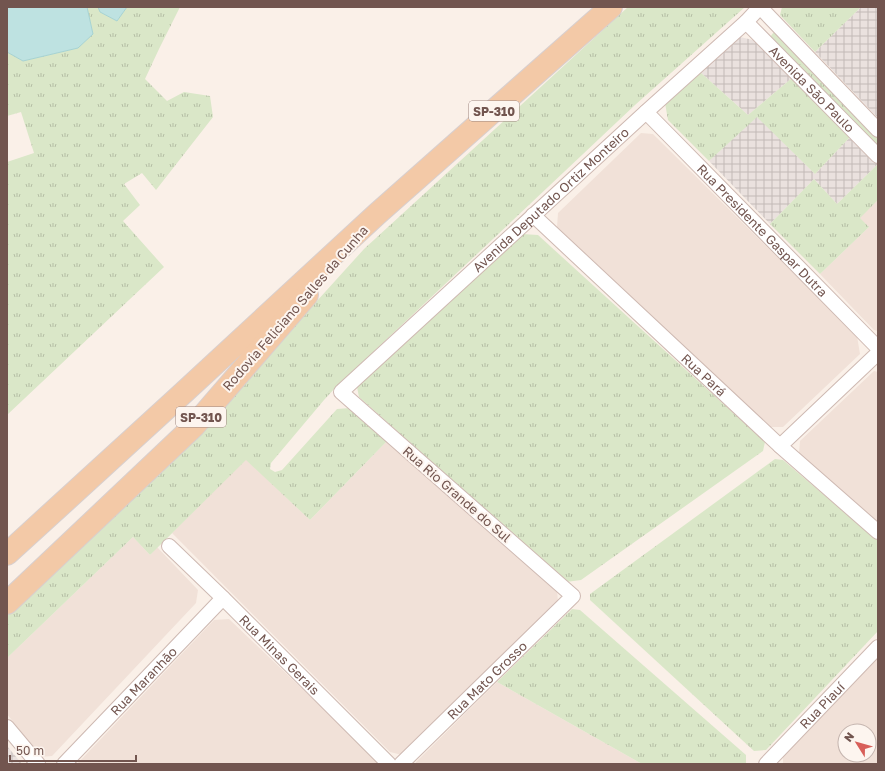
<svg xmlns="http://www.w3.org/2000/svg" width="885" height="771" viewBox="0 0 885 771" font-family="'Golos Text',sans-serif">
	<defs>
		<pattern id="industrial-grid" width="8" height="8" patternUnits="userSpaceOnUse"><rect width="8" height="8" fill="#eae1de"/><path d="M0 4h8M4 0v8" fill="none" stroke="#c2b9b6"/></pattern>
		<pattern id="grass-tufts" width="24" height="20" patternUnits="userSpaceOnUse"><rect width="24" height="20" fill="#dae7c8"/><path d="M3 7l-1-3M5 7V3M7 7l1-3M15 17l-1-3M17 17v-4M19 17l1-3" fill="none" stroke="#b5bea5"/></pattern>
	</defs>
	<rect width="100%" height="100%" fill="#faf0e8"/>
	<g fill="#f1e1d8" fill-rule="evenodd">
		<polygon points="641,133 653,134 857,336 860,354 783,427 770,427 557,227 558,213"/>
		<polygon points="878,200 878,331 874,330 820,274 869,227 859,218"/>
		<polygon points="874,371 878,372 878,523 799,453 800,441"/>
		<polygon points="388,440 557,589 558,603 402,755 390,752 172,533 246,459 310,520"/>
		<polygon points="133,537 150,555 157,547 198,590 196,603 52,756 41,757 7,714 7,658"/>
		<polygon points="229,619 379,762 379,764 77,764 214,620"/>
		<path d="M878 658V764H783V755ZM845 731H869V755H845Z"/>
		<polygon points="497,682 642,764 416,764 416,762"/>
	</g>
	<g fill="url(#industrial-grid)">
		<polygon points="861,7 878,7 878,118 815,52"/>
		<polygon points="740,37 753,40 792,78 748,115 700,72"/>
		<polygon points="757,116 815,174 850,137 878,164 837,204 814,179 770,224 709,161"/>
		<polygon points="7,746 22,764 7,764"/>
	</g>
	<g fill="url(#grass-tufts)">
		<polygon points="87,7 98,7 100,12 117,21 127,7 180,7 159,49 145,79 167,101 184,92 210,96 213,117 156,190 142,173 124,184 140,205 123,221 164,267 7,415 7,162 34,153 21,112 7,116 7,52 23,61 78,48 93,34"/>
		<polygon points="628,7 745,7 635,105 336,387 324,400 271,463 270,469 275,472 282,470 337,409 350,408 388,440 310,520 246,460 150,555 133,537 7,658 7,615 200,430 364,249"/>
		<polygon points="782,7 861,7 815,52 780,15"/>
		<polygon points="774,32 776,32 878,137 878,151 770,37"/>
		<polygon points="700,72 748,115 792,78 850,137 815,174 757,117 709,161 668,120 665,103"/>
		<polygon points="878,164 878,200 860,218 869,227 820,274 770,224 814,179 837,204"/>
		<polygon points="522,234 538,235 765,442 763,451 581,580 566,582 359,397 357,387"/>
		<polygon points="775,459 783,460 878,541 878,631 766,750 754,751 590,600 590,594"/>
		<polygon points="572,609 580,610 746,755 746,764 642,764 497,682"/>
	</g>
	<g fill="#bee2e1" stroke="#a6d3d2">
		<polygon points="7,7 87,7 93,34 78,48 23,61 7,52"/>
		<polygon points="98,7 127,7 117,21 100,12"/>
	</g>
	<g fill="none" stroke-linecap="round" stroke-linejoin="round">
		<defs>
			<g id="street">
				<polyline points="760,7 878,130"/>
				<path id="s1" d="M746 22 878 156"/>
				<path id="s2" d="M646 112 878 348"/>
				<path id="s3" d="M533 215 780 446 878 532"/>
				<polyline points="780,446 878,353"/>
				<path id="s4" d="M169 546 223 598 389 764"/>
				<polyline points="7,727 38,764"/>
				<path id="s5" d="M64 764 223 598"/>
				<path id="s6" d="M401 764 573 596 341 392 646 112 746 22 760 7"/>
				<path id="s7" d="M766 764 878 647"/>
			</g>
			<g id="primary">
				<polyline points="7,554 181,395 377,214 611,7"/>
				<polyline points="7,603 194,426 307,295"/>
			</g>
		</defs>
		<use href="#street" stroke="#ceb9b2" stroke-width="16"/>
		<use href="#primary" stroke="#d8cfce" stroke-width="24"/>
		<use href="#street" stroke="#fff" stroke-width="14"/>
		<use href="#primary" stroke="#f3c9a7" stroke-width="22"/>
	</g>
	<g text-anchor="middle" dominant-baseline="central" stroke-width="4" stroke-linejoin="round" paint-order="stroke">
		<g fill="#fdf5ef" stroke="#9c857f" stroke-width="1">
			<rect x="469" y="101" width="50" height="20" rx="3"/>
			<rect x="176" y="407" width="50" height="20" rx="3"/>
		</g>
		<g font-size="12" font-weight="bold" fill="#72554f">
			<text x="494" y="111">SP-310</text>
			<text x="201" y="417">SP-310</text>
		</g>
		<g font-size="13" fill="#72554f" stroke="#fdf5ef">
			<text stroke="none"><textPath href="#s1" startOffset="94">Avenida São Paulo</textPath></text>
			<text stroke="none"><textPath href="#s6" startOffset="834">Avenida Deputado Ortiz Monteiro</textPath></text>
			<text stroke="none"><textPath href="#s2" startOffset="166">Rua Presidente Gaspar Dutra</textPath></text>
			<text transform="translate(295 308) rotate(-49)">Rodovia Feliciano Salles da Cunha</text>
			<text stroke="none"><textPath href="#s3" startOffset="234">Rua Pará</textPath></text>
			<text transform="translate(457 494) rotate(41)">Rua Rio Grande do Sul</text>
			<text stroke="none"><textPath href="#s4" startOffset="155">Rua Minas Gerais</textPath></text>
			<text stroke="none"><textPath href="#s6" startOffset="120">Rua Mato Grosso</textPath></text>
			<text stroke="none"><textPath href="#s5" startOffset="115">Rua Maranhão</textPath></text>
			<text stroke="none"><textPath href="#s7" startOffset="81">Rua Piauí</textPath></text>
		</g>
	</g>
	<rect width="885" height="771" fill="none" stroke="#72554f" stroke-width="16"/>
	<g transform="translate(857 743) rotate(307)"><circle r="19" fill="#fdf5ef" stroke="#c5b5af"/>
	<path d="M0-3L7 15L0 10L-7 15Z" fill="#d85f59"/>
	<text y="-6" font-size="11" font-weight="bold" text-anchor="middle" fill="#72554f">N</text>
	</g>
	<path d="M10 755v6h126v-6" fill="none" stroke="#72554f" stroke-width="2"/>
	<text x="16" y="755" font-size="12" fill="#72554f" stroke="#fdf5ef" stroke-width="3" paint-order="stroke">50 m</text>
</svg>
